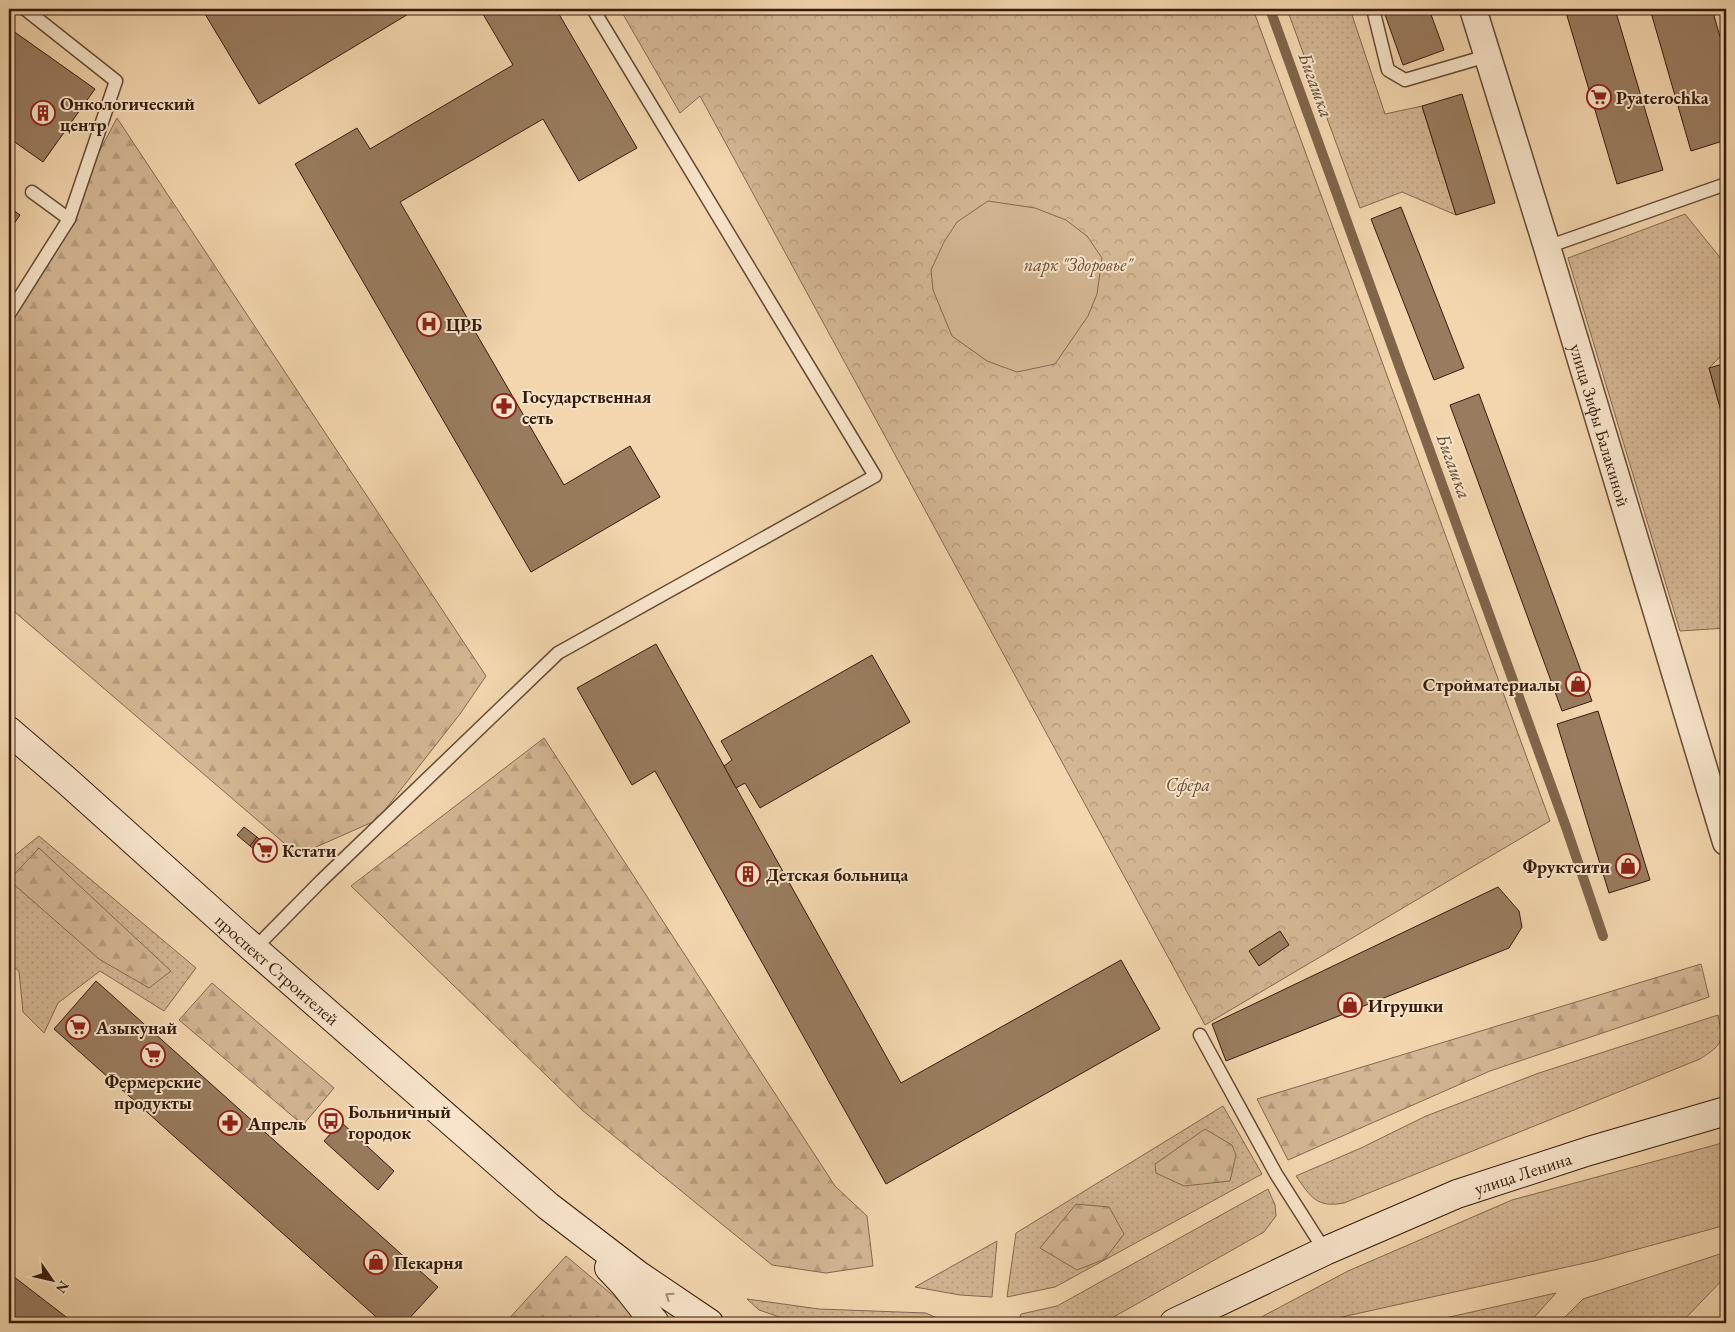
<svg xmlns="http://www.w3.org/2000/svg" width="1735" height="1332" font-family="'EB Garamond',serif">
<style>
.grass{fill:url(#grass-dots);stroke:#85684e}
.forest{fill:url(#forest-firs);stroke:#85684e}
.park{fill:url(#park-crowns);stroke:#85684e}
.garden{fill:#d3b692;stroke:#85684e}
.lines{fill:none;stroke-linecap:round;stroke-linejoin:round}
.stream{stroke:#81654b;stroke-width:10}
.building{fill:#997c5f;stroke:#371b0a}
.lane-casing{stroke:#664a33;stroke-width:15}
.street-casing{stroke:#664a33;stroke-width:29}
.secondary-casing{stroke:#371b0a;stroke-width:30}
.lane{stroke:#f7e4ca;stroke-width:12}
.street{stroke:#f7e4ca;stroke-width:26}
.secondary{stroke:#f7e4ca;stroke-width:28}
.oneway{stroke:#a18a74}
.labels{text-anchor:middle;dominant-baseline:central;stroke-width:4;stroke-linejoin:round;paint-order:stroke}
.poi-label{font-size:18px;font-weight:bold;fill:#371b0a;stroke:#f7e4ca;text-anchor:start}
.park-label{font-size:18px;font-style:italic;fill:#664a33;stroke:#f7e4ca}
.street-label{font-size:18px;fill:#371b0a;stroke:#f7e4ca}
.water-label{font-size:19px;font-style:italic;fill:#624630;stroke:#f7e4ca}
</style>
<defs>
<pattern id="grass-dots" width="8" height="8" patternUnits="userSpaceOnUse" patternTransform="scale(1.25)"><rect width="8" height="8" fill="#d3b692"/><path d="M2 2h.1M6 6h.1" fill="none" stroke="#b69c7d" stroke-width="1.8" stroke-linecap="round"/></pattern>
<pattern id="forest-firs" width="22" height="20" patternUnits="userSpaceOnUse" patternTransform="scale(1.25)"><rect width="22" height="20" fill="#d3b692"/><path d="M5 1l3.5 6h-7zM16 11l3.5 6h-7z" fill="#b69c7d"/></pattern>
<pattern id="park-crowns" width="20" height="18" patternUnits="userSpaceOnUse" patternTransform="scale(1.25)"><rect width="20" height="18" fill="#d3b692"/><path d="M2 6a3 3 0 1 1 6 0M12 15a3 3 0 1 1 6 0" fill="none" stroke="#b69c7d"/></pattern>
</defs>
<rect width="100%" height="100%" fill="#f3d6ae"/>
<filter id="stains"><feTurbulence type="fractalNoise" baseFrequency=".004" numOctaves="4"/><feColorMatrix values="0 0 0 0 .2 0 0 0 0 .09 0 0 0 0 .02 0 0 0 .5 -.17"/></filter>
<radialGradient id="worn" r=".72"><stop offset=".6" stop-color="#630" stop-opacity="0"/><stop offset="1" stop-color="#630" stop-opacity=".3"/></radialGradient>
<g class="grass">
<polygon points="1287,9 1350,9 1385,114 1422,106 1456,215 1402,192 1360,208"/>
<polygon points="1685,214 1726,265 1726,351 1709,368 1726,429 1726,628 1680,631 1568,258"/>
<polygon points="39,836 196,968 164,1011 100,971 58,1003 44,1033 23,1012 19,971 9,963 9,860"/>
<path d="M 1718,1015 C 1723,1043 1724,1043 1700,1059 L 1344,1203 C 1316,1208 1311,1197 1296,1176 L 1361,1148 L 1426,1116 L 1539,1073 Z"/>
<polygon points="1223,1106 1262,1174 1055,1287 1007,1297 1016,1233"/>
<polygon points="1726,1142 1726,1225 1594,1261 1342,1317 1336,1323 1250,1323 1348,1271 1512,1200"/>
<polygon points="1268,1189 1275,1205 1276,1216 1264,1232 1103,1323 1017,1323 1021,1314 1057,1306"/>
<polygon points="997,1241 992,1297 960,1295 915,1287"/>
<polygon points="1726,1252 1726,1276 1681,1323 1559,1323 1583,1299"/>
<polygon points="1556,1293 1529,1323 1439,1323 1432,1321"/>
<polygon points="747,1299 819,1309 926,1313 948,1323 797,1323 759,1310"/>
</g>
<g class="forest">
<polygon points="117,118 486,676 460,714 377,820 298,855 9,607 9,323"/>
<polygon points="544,738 835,1186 867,1216 873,1266 826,1273 772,1265 582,1110 351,886"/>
<polygon points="39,848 171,971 149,988 99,959 9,880"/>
<polygon points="1701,964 1709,997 1490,1071 1288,1160 1257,1099"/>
<polygon points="212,983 334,1088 303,1125 179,1020"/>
<polygon points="1205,1129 1232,1145 1236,1155 1230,1181 1184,1186 1156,1173 1155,1164"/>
<polygon points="1076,1204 1109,1207 1124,1234 1105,1259 1077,1270 1040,1248"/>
<polygon points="566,1256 641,1319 644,1323 505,1323"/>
</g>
<polygon class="park" points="620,9 1253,9 1550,821 1205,1025 700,96 680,113"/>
<polygon class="garden" points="988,201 1035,208 1066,220 1087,236 1102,258 1097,294 1088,316 1055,364 1017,372 987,361 952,336 933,290 931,270 944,242 957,222"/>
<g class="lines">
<polyline class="stream" points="1270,9 1566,827 1603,936"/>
</g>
<g class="building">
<polygon points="202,9 408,9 410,13 259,104"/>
<polygon points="480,9 556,9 637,148 579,181 543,119 400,202 564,485 630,446 660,497 531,572 295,164 357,128 370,149 513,65"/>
<polygon points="1383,9 1429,9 1444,50 1403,65"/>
<polygon points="1565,9 1615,9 1663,170 1617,184"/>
<polygon points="1650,9 1712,9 1726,57 1726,140 1691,151"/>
<polygon points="9,28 95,89 43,162 9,138"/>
<polygon points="1462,94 1495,203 1456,215 1422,106"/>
<polygon points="9,197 14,200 9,207 20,215 9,231"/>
<polygon points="1401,207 1464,368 1434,380 1371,219"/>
<polygon points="1726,363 1726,429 1709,368"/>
<polygon points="1479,394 1592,701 1562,711 1450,405"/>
<polygon points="656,644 901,1083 1121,960 1160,1029 886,1184 655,771 632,785 577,688"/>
<polygon points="872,655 910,722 760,808 745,783 736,788 724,766 732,760 721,741"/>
<polygon points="1598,711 1650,880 1609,893 1557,724"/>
<polygon points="244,827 257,837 250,846 237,835"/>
<polygon points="257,837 275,853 268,861 250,846"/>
<polygon points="1498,887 1519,911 1522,927 1509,948 1226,1061 1212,1024"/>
<polygon points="1280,931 1289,945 1259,966 1249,951"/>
<polygon points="96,981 438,1287 405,1323 383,1323 54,1029"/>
<polygon points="341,1122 394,1171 378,1190 324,1141"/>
<polygon points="9,1273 74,1323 9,1323"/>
</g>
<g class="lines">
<defs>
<g id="lane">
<polyline points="1373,9 1388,70 1405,80 1487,56"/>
<polyline points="32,192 69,219"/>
<polyline points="1547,247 1726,184"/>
<polyline points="9,314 69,219 116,81 25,9"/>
<polyline points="254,949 321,881 558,653 875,476 593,9"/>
<polyline points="1200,1035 1276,1174 1325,1251"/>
</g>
<g id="street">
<path id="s1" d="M 1473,9 L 1547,247 L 1726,842"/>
</g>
<g id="secondary">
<path id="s2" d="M 9,731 L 67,781 L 254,949 L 548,1206 L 638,1275 L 709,1323"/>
<polyline points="609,1268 626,1286 655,1323"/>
<path id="s3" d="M 1174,1323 L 1325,1251 L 1457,1194 L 1589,1151 L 1726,1111"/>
</g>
</defs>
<use href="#lane" class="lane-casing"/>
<use href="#street" class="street-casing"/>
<use href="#secondary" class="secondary-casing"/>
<use href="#lane" class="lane"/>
<use href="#street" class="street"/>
<use href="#secondary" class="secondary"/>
</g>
<defs><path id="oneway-chevron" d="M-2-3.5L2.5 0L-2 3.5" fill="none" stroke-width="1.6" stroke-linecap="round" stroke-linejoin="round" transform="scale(1.25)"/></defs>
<use class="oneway" href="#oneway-chevron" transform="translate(669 1296) rotate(-146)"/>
<defs>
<symbol id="supermarket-ring" viewBox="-11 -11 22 22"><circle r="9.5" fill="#f7e4ca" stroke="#8f2418" stroke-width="1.5"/><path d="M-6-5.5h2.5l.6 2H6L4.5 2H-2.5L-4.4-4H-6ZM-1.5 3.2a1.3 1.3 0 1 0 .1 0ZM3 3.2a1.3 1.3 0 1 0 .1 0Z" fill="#8f2418"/></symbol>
<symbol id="building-ring" viewBox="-11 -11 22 22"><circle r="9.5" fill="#f7e4ca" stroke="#8f2418" stroke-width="1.5"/><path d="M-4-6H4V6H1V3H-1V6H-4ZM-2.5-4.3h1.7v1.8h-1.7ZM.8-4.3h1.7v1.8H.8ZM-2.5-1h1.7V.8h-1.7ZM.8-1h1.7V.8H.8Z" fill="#8f2418"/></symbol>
<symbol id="hospital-ring" viewBox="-11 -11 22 22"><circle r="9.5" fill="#f7e4ca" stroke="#8f2418" stroke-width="1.5"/><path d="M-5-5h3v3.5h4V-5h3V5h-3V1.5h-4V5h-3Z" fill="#8f2418"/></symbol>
<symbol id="pharmacy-ring" viewBox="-11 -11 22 22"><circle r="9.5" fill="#f7e4ca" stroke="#8f2418" stroke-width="1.5"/><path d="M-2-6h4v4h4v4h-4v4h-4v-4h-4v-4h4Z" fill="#8f2418"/></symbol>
<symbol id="shop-ring" viewBox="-11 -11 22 22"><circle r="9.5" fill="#f7e4ca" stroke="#8f2418" stroke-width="1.5"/><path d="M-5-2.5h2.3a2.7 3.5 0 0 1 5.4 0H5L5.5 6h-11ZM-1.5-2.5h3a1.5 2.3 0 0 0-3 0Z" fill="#8f2418"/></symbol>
<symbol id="bus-ring" viewBox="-11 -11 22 22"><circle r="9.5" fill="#f7e4ca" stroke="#8f2418" stroke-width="1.5"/><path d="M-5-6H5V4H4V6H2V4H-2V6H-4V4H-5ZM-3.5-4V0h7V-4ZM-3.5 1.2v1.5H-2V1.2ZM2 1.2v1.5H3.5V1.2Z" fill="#8f2418"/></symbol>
</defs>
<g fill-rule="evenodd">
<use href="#supermarket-ring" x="1585" y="83" width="28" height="28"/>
<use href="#building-ring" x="29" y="99" width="28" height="28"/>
<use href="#hospital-ring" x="415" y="310" width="28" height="28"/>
<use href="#pharmacy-ring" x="490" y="392" width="28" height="28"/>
<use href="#shop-ring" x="1564" y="670" width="28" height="28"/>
<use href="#supermarket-ring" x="251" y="836" width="28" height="28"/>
<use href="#shop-ring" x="1614" y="852" width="28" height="28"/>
<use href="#building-ring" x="734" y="860" width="28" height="28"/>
<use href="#shop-ring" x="1336" y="991" width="28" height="28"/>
<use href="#supermarket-ring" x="64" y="1013" width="28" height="28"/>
<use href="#supermarket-ring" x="139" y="1041" width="28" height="28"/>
<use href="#bus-ring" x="317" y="1107" width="28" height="28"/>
<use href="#pharmacy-ring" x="216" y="1109" width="28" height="28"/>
<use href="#shop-ring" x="362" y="1248" width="28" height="28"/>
</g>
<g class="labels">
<g class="poi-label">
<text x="1616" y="97">Pyaterochka</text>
<text x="60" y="103">Онкологический<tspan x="60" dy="21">центр</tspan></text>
<text x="446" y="324">ЦРБ</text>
<text x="522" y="396">Государственная<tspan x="522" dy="21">сеть</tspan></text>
<text x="1560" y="684" text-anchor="end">Стройматериалы</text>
<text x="282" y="850">Кстати</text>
<text x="1610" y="866" text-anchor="end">Фруктсити</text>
<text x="766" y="874">Детская больница</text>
<text x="1368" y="1005">Игрушки</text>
<text x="96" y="1027">Азыкунай</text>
<text x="153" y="1081" text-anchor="middle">Фермерские<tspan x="153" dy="21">продукты</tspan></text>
<text x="348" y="1111">Больничный<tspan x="348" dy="21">городок</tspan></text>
<text x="248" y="1123">Апрель</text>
<text x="394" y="1262">Пекарня</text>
</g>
<g class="park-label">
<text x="1078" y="264">парк "Здоровье"</text>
<text x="1188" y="784">Сфера</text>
</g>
<g class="street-label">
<text stroke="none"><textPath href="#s1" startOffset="435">улица Зифы Балакиной</textPath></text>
<text stroke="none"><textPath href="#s2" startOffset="359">проспект Строителей</textPath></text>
<text stroke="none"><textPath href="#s3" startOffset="380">улица Ленина</textPath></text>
</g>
<g class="water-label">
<text transform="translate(1316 85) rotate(70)">Бигашка</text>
<text transform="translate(1454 466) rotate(70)">Бигашка</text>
</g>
</g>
<rect width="1735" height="1332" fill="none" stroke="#f3d6ae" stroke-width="30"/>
<rect x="10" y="10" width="1715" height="1312" fill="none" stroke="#371b0a" stroke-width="2.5"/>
<rect x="15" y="15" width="1705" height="1302" fill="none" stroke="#371b0a"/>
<g transform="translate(52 1280) rotate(124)" stroke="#f7e4ca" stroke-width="4" paint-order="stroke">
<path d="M0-4L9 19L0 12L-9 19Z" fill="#371b0a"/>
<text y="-8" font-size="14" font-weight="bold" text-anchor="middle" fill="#371b0a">N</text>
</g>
<rect width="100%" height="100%" filter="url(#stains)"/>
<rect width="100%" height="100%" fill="url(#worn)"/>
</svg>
